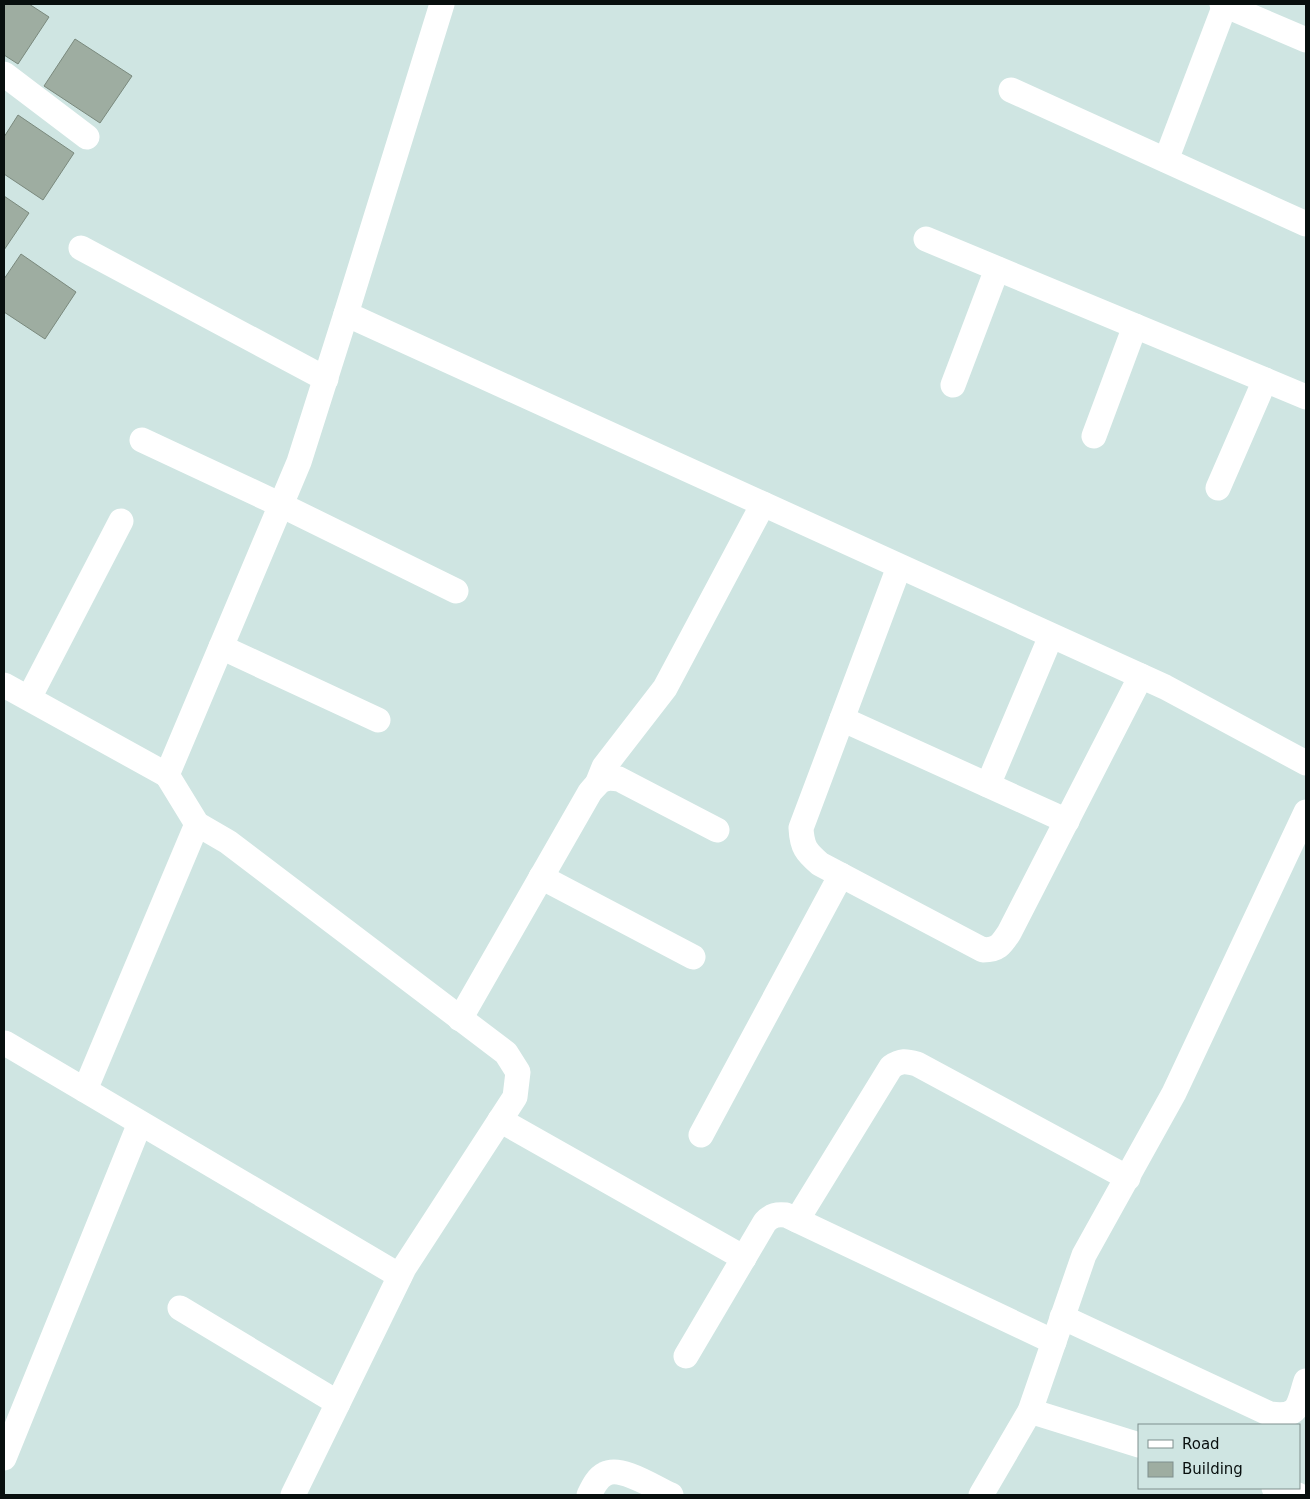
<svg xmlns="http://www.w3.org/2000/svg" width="1310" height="1499" font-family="'DejaVu Sans',sans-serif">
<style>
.building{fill:#9eada1;stroke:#7a897d}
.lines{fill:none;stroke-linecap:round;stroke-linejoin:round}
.street{stroke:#fff;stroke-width:25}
</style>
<rect width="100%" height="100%" fill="#cfe5e2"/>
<g class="building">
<polygon points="4,4 29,4 49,17 18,64 4,55"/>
<polygon points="75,39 132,76 100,123 44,86"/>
<polygon points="18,115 74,153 43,200 4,174 4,137"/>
<polygon points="4,196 29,213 4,250"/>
<polygon points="21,254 76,292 45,339 4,312 4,279"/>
</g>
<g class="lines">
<g class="street">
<polyline points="442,4 346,314 1165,687 1306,763"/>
<polyline points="1222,4 1306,40"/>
<polyline points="4,74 87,137"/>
<polyline points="1011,90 1306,224"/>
<polyline points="1166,160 1225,5"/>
<polyline points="926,239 1306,397"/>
<polyline points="81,248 326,379"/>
<polyline points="953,385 997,269"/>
<polyline points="1094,436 1135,326"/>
<polyline points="142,440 281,505 456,591"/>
<polyline points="1218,488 1265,380"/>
<path d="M 899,567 L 801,828 C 802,847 806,852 820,864 L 983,950 C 998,950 1001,945 1009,933 L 1141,676"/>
<polyline points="221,647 378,720"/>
<polyline points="4,685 167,775"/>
<polyline points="29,698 121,521"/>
<polyline points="842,719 1067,821"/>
<polyline points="598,782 604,767 665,688 763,504"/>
<polyline points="988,785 1051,636"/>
<polyline points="541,877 693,957"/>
<path d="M 460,1019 L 590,792 C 601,779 603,777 619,779 L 717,830"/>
<polyline points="5,1043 400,1276"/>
<polyline points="85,1090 197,824"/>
<polyline points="500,1120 744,1258"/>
<polyline points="701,1135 841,875"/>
<path d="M 797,1220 L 891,1067 C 901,1060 906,1061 917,1064 L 1128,1178"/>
<polyline points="180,1308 338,1403"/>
<path d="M 1062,1317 L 1270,1414 C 1300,1418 1298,1405 1306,1381"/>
<path d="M 686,1356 L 765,1222 C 772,1215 777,1214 786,1215 L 1054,1342"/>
<polyline points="1030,1411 1139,1445"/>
<polyline points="4,1458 140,1123"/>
<polyline points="1274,1488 1298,1495"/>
<polyline points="293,1495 404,1268 515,1097 518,1072 506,1053 228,842 197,824 167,775 299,462 346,314"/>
<path d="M 589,1495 C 593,1487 597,1478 605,1474 C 621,1465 655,1488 671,1495"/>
<polyline points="981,1495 1030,1411 1084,1255 1174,1093 1306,812"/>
</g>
</g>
<rect width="1310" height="1499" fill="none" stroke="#080f0e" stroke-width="10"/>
<rect x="1138" y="1424" width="162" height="65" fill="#cfe5e2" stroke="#7f8f8d"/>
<rect x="1148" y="1440" width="25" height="8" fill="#ffffff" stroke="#7f8f8d"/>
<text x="1182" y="1449" font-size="15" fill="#080f0e">Road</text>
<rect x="1148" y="1462" width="25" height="15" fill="#9eada1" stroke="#7f8f8d"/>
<text x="1182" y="1474" font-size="15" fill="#080f0e">Building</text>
</svg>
